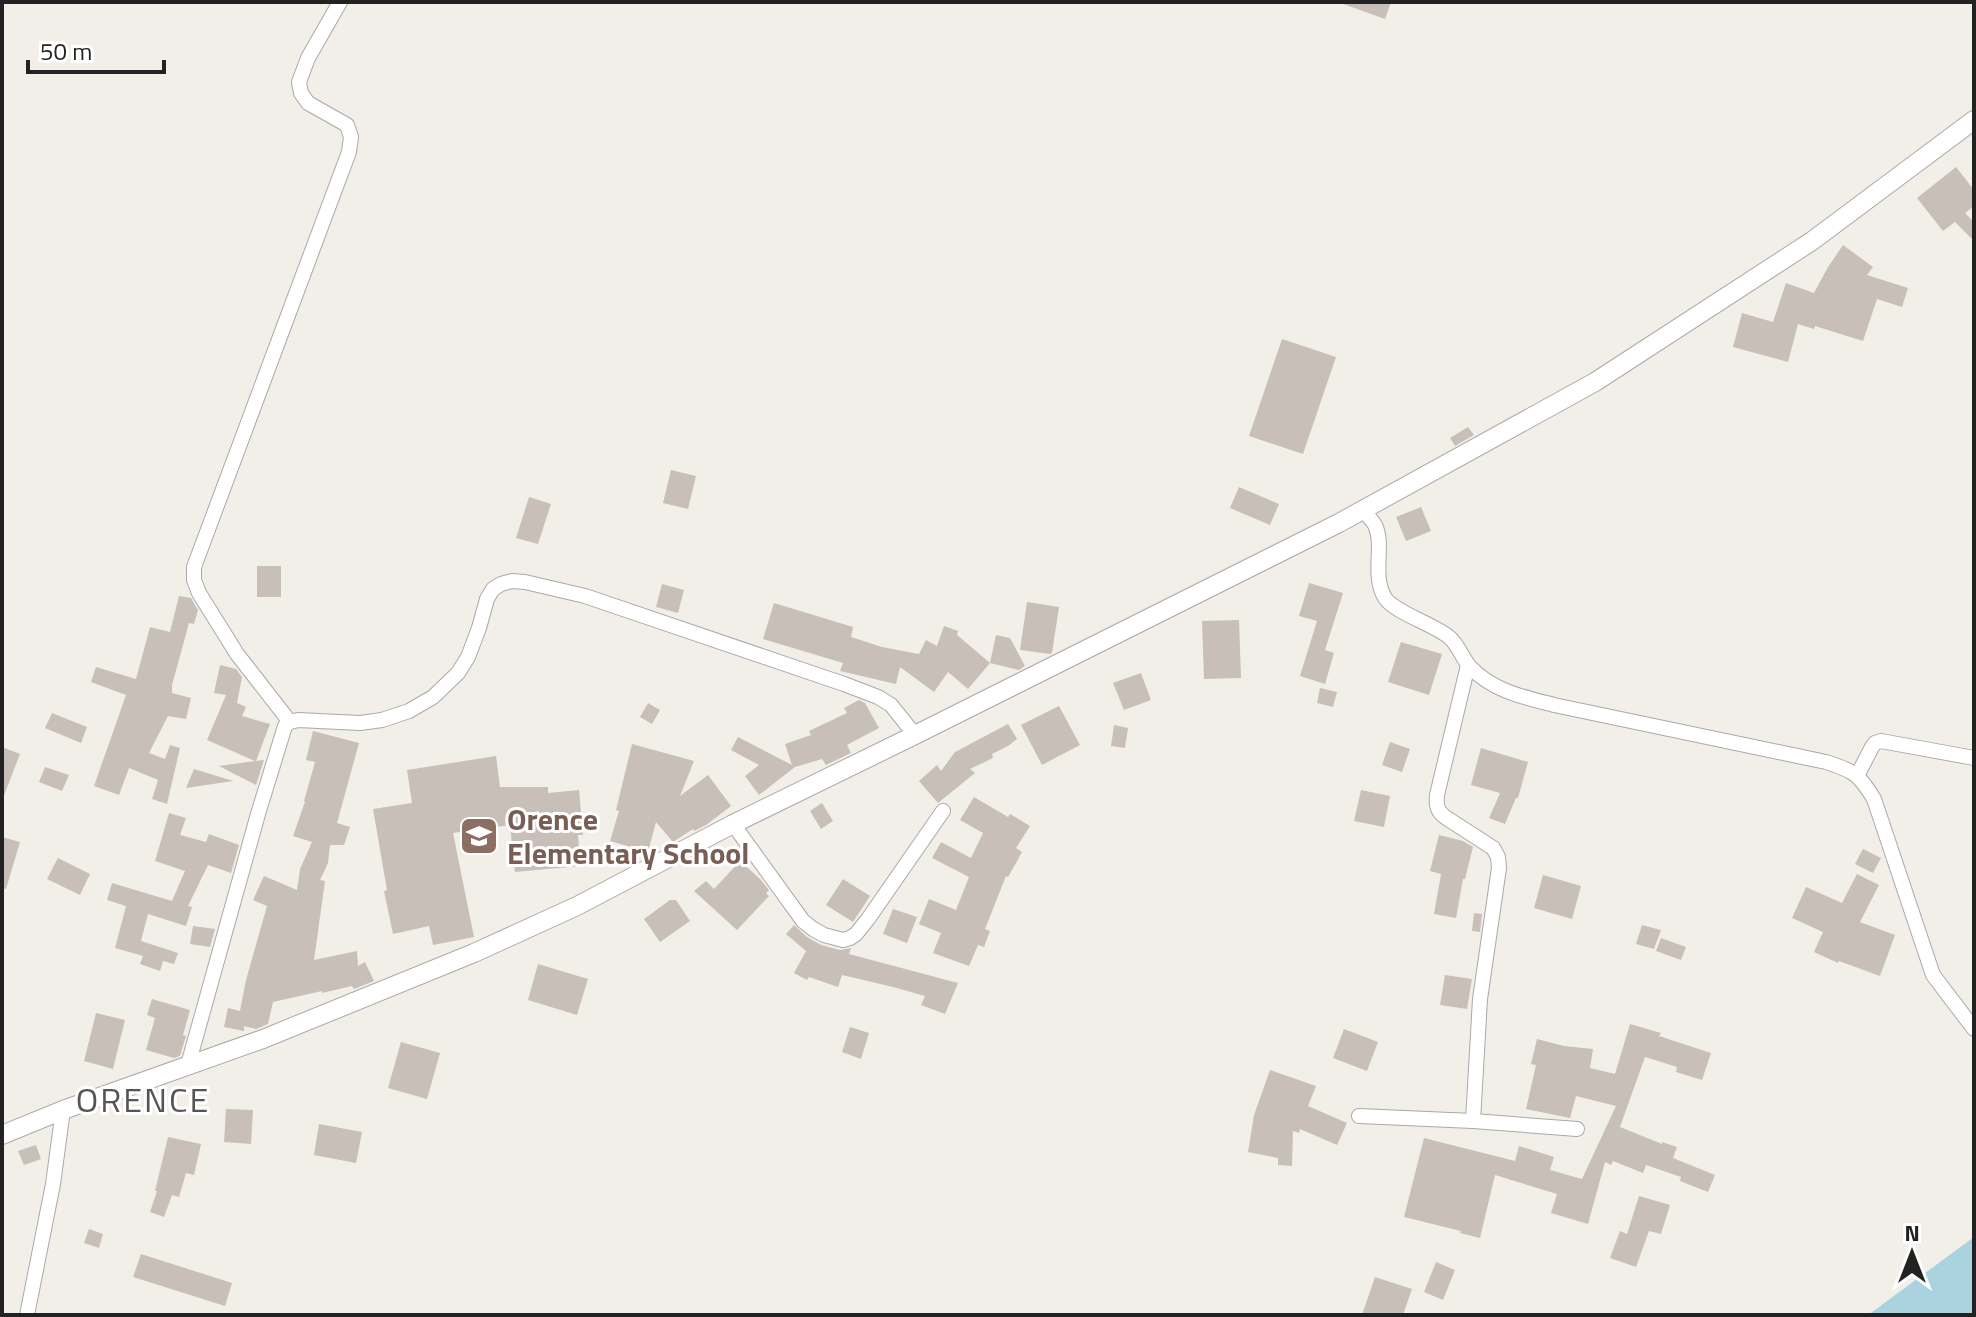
<svg xmlns="http://www.w3.org/2000/svg" width="1976" height="1317" font-family="'Titillium Web',sans-serif">
<style>
.water{fill:#aad3df}
.building{fill:#c7bfb8}
.lines{fill:none;stroke-linecap:round;stroke-linejoin:round}
.minor-casing{stroke:#a9a9a9;stroke-width:16}
.tertiary-casing{stroke:#a9a9a9;stroke-width:20}
.minor{stroke:#fff;stroke-width:14}
.tertiary{stroke:#fff;stroke-width:18}
.labels{text-anchor:middle;dominant-baseline:central;stroke-width:6;stroke-linejoin:round;paint-order:stroke}
.education-label{font-size:30px;font-weight:bold;fill:#785e54;stroke:#fff;text-anchor:start}
.quarter-label{font-size:34px;letter-spacing:2px;fill:#555;stroke:#fff}
</style>
<rect width="100%" height="100%" fill="#f2efe9"/>
<polygon class="water" points="1974,1237 1974,1315 1868,1315"/>
<g class="building">
<polygon points="1344,2 1391,2 1385,19 1343,4"/>
<polygon points="1956,167 1974,190 1974,206 1965,213 1974,222 1974,241 1955,222 1943,231 1917,198"/>
<polygon points="1843,245 1873,267 1867,275 1908,288 1902,307 1877,299 1863,341 1815,326 1814,329 1798,324 1788,362 1733,347 1742,313 1773,322 1786,283 1814,293 1828,267"/>
<polygon points="1282,339 1336,357 1303,454 1249,436"/>
<polygon points="1468,427 1474,435 1455,446 1450,438"/>
<polygon points="671,470 696,476 688,509 663,503"/>
<polygon points="1239,487 1279,504 1270,525 1230,508"/>
<polygon points="529,497 551,504 538,544 516,538"/>
<polygon points="1421,507 1431,531 1406,541 1396,517"/>
<rect x="257" y="566" width="24" height="31"/>
<polygon points="1309,583 1343,593 1325,650 1334,653 1325,684 1300,676 1317,621 1299,616"/>
<polygon points="662,584 684,590 678,613 656,607"/>
<polygon points="179,596 191,598 198,610 194,624 189,623 172,685 172,693 191,698 186,719 168,716 149,753 165,759 170,745 180,748 167,804 152,799 158,780 129,768 119,795 94,786 126,695 91,682 96,667 136,679 150,627 170,632"/>
<polygon points="1027,602 1059,607 1052,653 1050,654 1020,650"/>
<polygon points="774,603 853,627 851,637 882,647 919,654 926,640 937,646 944,626 958,631 957,635 990,663 968,689 948,672 934,692 900,667 896,684 840,671 843,663 763,639"/>
<polygon points="1239,620 1241,678 1204,679 1202,621"/>
<polygon points="996,635 1010,638 1025,666 1019,670 990,663"/>
<polygon points="1401,642 1442,654 1429,695 1388,682"/>
<polygon points="220,665 236,669 242,677 237,703 246,707 242,716 270,724 256,761 264,760 256,785 219,766 255,761 207,740 226,695 214,693"/>
<polygon points="1141,673 1151,700 1124,710 1113,683"/>
<polygon points="1320,688 1337,692 1333,707 1317,703"/>
<polygon points="859,700 865,703 879,728 847,745 851,753 826,765 822,759 795,767 759,795 745,776 759,765 731,750 738,737 792,765 785,744 811,735 809,731 847,713 844,708"/>
<polygon points="648,703 660,710 652,724 640,717"/>
<polygon points="1059,706 1080,745 1042,765 1021,725"/>
<polygon points="52,713 87,727 81,743 45,728"/>
<polygon points="1008,724 1017,739 1008,746 992,754 993,758 970,769 975,773 938,803 919,781 937,765 941,771 955,752"/>
<polygon points="1114,725 1128,728 1125,748 1111,746"/>
<polygon points="313,731 359,743 337,823 350,827 344,845 330,845 328,863 320,880 325,881 314,960 357,951 358,966 365,962 374,981 354,989 352,986 322,993 322,991 273,1002 268,1024 256,1029 244,1026 244,1031 224,1027 228,1008 240,1011 246,980 267,906 253,900 264,876 297,890 300,869 312,842 293,836 305,802 304,801 315,762 306,760"/>
<polygon points="1390,742 1410,749 1402,772 1382,765"/>
<polygon points="632,744 694,761 680,796 708,775 731,806 706,825 694,831 693,829 673,842 656,822 648,852 610,841 619,811 616,810"/>
<polygon points="2,747 20,754 3,798 2,798"/>
<polygon points="1481,748 1528,762 1518,798 1516,798 1505,824 1489,818 1500,793 1471,785"/>
<polygon points="496,756 500,787 548,787 548,793 579,790 583,835 578,835 581,866 515,872 510,825 453,833 474,937 433,945 429,926 393,934 384,891 387,890 373,809 412,803 407,770"/>
<polygon points="45,767 69,775 62,791 39,782"/>
<polygon points="194,769 233,781 186,788"/>
<polygon points="1361,790 1390,796 1384,827 1354,821"/>
<polygon points="974,797 1008,817 1010,814 1030,826 1016,848 1022,852 1008,877 1006,876 985,929 990,931 984,947 978,945 969,966 933,953 941,933 919,924 929,899 956,910 969,877 932,858 941,842 971,858 983,833 960,820"/>
<polygon points="822,803 833,821 821,829 810,811"/>
<polygon points="169,813 186,818 180,835 206,842 209,834 239,845 231,873 208,865 188,906 192,907 186,926 148,914 141,941 178,953 174,964 163,961 160,971 140,964 143,956 115,948 126,906 107,900 112,883 172,901 185,871 155,861"/>
<polygon points="1439,835 1463,841 1473,847 1465,879 1463,879 1456,918 1434,914 1441,874 1430,871"/>
<polygon points="2,837 20,842 6,889 2,888"/>
<polygon points="1863,849 1881,858 1873,873 1855,864"/>
<polygon points="58,858 90,874 80,895 47,879"/>
<polygon points="740,861 760,879 769,890 766,893 769,896 737,930 694,891 706,881 714,889"/>
<polygon points="1857,874 1879,885 1860,922 1895,935 1880,976 1839,961 1838,963 1814,952 1823,932 1792,918 1806,887 1842,903"/>
<polygon points="1543,875 1581,886 1572,919 1534,908"/>
<polygon points="843,879 870,896 853,922 826,905"/>
<polygon points="670,900 676,900 690,921 660,942 644,919"/>
<polygon points="893,909 917,917 907,943 883,934"/>
<polygon points="1474,913 1482,914 1480,932 1472,931"/>
<polygon points="794,925 807,937 821,945 840,950 851,948 849,954 958,983 945,1014 921,1005 925,996 893,987 842,975 838,987 809,977 807,980 794,973 806,951 786,934"/>
<polygon points="1642,925 1661,930 1654,949 1636,944"/>
<polygon points="193,926 215,929 210,947 190,944"/>
<polygon points="1661,938 1686,947 1681,960 1656,951"/>
<polygon points="538,964 588,979 577,1015 528,1000"/>
<polygon points="1445,975 1472,979 1467,1009 1440,1005"/>
<polygon points="152,999 190,1010 183,1035 186,1036 180,1056 174,1058 146,1050 155,1018 147,1015"/>
<polygon points="96,1013 125,1020 113,1069 84,1061"/>
<polygon points="1630,1024 1661,1033 1659,1036 1711,1053 1702,1080 1676,1072 1677,1067 1645,1057 1620,1127 1662,1144 1662,1142 1677,1147 1673,1158 1715,1175 1708,1192 1680,1181 1681,1177 1646,1165 1643,1173 1613,1161 1611,1165 1605,1162 1588,1224 1551,1213 1557,1194 1495,1175 1480,1238 1460,1233 1461,1231 1404,1217 1424,1138 1515,1161 1519,1146 1554,1157 1550,1170 1582,1179 1616,1106 1576,1096 1570,1118 1526,1109 1536,1065 1531,1064 1537,1039 1564,1046 1593,1049 1590,1068 1615,1074"/>
<polygon points="850,1027 869,1033 861,1059 842,1052"/>
<polygon points="1344,1029 1378,1042 1367,1071 1333,1058"/>
<polygon points="401,1042 440,1053 427,1099 388,1088"/>
<polygon points="1270,1070 1316,1086 1308,1106 1347,1123 1337,1145 1300,1129 1299,1133 1293,1131 1292,1166 1278,1165 1278,1158 1248,1152 1254,1115"/>
<polygon points="226,1109 253,1110 251,1144 224,1142"/>
<polygon points="319,1124 362,1132 356,1163 314,1155"/>
<polygon points="168,1137 201,1144 194,1175 186,1173 179,1197 172,1195 164,1217 150,1212 157,1191 155,1191"/>
<polygon points="36,1145 41,1159 24,1165 18,1151"/>
<polygon points="1639,1196 1670,1205 1661,1234 1649,1231 1636,1267 1610,1258 1620,1231 1627,1234"/>
<polygon points="89,1229 103,1234 99,1248 84,1243"/>
<polygon points="141,1254 232,1283 225,1306 133,1277"/>
<polygon points="1436,1262 1455,1270 1443,1300 1424,1292"/>
<polygon points="1375,1277 1412,1289 1403,1315 1362,1315"/>
</g>
<g class="lines">
<defs>
<g id="minor">
<path d="M 1363,510 C 1367,515 1372,520 1375,525 C 1385,546 1371,574 1385,598 C 1394,612 1435,625 1449,637 C 1458,644 1462,658 1470,667 C 1493,691 1523,697 1554,705 L 1826,762 C 1854,771 1859,774 1874,799 L 1933,975 L 1974,1029"/>
<path d="M 1468,665 L 1437,795 C 1436,805 1437,811 1445,817 L 1493,848 L 1498,857 L 1499,868 L 1480,999 L 1473,1121"/>
<polyline points="290,722 237,654 199,593 194,580 194,567 349,152 351,137 347,125 308,103 301,93 299,82 308,58 340,2"/>
<polyline points="1857,776 1872,747 1875,743 1881,741 1974,758"/>
<polyline points="733,824 803,921 813,929 824,935 843,940 850,938 856,934 868,919 943,811"/>
<polyline points="188,1065 258,814 285,726 290,722 298,720 360,723 382,720 409,711 433,697 458,673 468,657 479,628 487,599 493,589 501,584 512,581 525,582 585,596 844,684 878,697 891,705 915,735"/>
<polyline points="1359,1116 1473,1121 1577,1129"/>
<polyline points="27,1315 53,1184 63,1110"/>
</g>
<polyline id="tertiary" points="2,1135 63,1110 263,1039 474,953 577,906 733,824 915,735 1339,523 1595,382 1812,241 1974,120"/>
</defs>
<use href="#minor" class="minor-casing"/>
<use href="#tertiary" class="tertiary-casing"/>
<use href="#minor" class="minor"/>
<use href="#tertiary" class="tertiary"/>
</g>
<defs>
<symbol id="school-square" viewBox="-11 -11 22 22"><rect x="-9" y="-9" width="18" height="18" rx="4" fill="#8d6e63" stroke="#fff"/><path d="M0-5L7-2L0 1L-7-2ZM-4 1L0 2.5L4 1V4Q0 6-4 4Z" fill="#fff"/></symbol>
</defs>
<g fill-rule="evenodd">
<use href="#school-square" x="457" y="814" width="44" height="44"/>
</g>
<g class="labels">
<g class="education-label">
<text x="507" y="819">Orence<tspan x="507" dy="34">Elementary School</tspan></text>
</g>
<g class="quarter-label">
<text x="143" y="1099">ORENCE</text>
</g>
</g>
<rect width="1976" height="1317" fill="none" stroke="#222222" stroke-width="8"/>
<g transform="translate(1912 1253)" stroke="#ffffff" stroke-width="6" paint-order="stroke">
<path d="M0-6L14 30L0 20L-14 30Z" fill="#222222"/>
<text y="-12" font-size="22" font-weight="bold" text-anchor="middle" fill="#222222">N</text>
</g>
<path d="M28 60v12h136v-12" fill="none" stroke="#222222" stroke-width="4"/>
<text x="40" y="60" font-size="24" fill="#222222" stroke="#ffffff" stroke-width="6" paint-order="stroke">50 m</text>
</svg>
